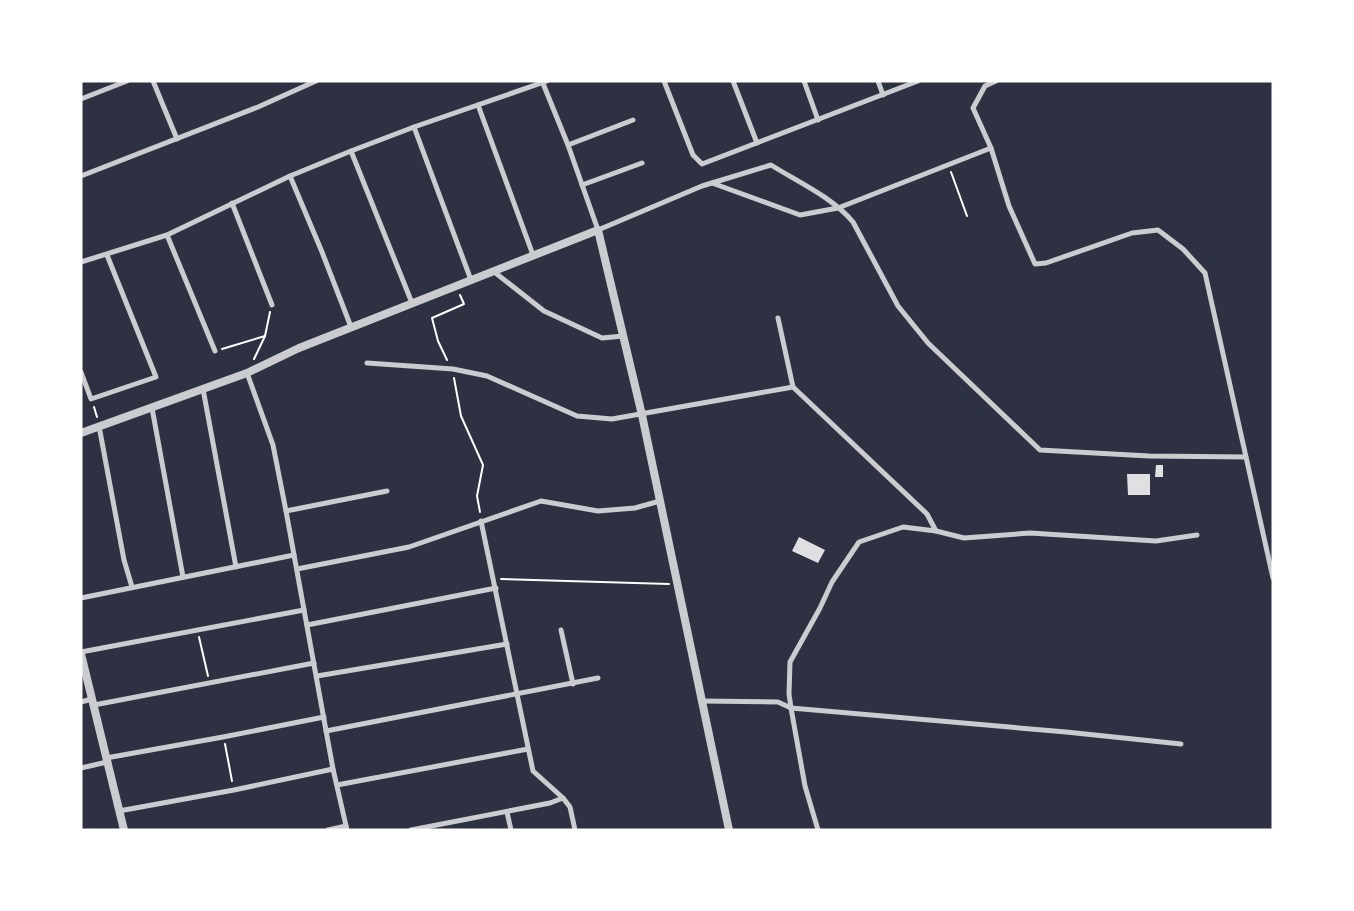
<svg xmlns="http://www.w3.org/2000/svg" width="1354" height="911" font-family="'Fira Sans Condensed',sans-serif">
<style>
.building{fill:#e0e0e3}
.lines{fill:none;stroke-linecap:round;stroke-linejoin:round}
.path{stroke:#fff;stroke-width:2}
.minor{stroke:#caccd0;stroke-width:5}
.tertiary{stroke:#caccd0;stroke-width:8}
</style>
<rect width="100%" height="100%" fill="#2d3142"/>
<g class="building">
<polygon points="1156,465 1163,465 1163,477 1155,477"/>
<polygon points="1127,474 1150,474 1150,495 1128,495"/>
<polygon points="799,537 825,550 818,563 792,551"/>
</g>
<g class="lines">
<g class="path">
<polyline points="951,172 967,216"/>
<polyline points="222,349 265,336"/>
<polyline points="254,359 265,336 270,312"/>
<polyline points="447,360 438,341 432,318 464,304 460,295"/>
<polyline points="454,378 461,416 483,465 477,496 480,512"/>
<polyline points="94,407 97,417"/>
<polyline points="501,579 669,584"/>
<polyline points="199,637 208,676"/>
<polyline points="225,744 232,781"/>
</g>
<g class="minor">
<polyline points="153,81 177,139"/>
<path d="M 542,81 L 568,145 L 598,230 L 702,186 L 771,165 C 798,182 832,197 853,222 L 898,306 L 928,343 L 1040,450 L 1149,456 L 1246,457"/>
<polyline points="664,81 693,155 702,164 918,81"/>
<polyline points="733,81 757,143"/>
<polyline points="804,81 818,120"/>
<polyline points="878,81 883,95"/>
<polyline points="996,81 985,86 973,108 991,148 1009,206 1035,264 1046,263 1132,233 1158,230 1183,249 1205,273 1273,578"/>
<polyline points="81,99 127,81"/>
<polyline points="478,105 533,255"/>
<polyline points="414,127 471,280"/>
<polyline points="568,145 633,120"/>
<polyline points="351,151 412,303"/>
<polyline points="81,176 258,107 316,81"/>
<polyline points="290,176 322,252 351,327"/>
<polyline points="712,183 800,215 838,208 991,148"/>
<polyline points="582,185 642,163"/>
<polyline points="232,203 272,305"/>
<polyline points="167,235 215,351"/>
<polyline points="81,262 167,235 290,176 351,151 414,127 547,81"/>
<polyline points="493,271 544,311 602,338 623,336"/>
<polyline points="778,318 793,387"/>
<polyline points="367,363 453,369 487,376 577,416 612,419 793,387"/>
<polyline points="81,372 91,399 156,377 107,255"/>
<polyline points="247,373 273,445 286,511 333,769 347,830"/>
<polyline points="793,387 927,514 936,531"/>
<polyline points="203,389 236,567"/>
<polyline points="152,408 183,577"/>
<polyline points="99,426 124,560 132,587"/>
<polyline points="286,511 387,491"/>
<polyline points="481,521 533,771 563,798 570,807 575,830"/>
<polyline points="297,569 409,547 541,501 598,511 635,508 660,501"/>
<polyline points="81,598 294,555"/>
<polyline points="307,625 496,588"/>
<polyline points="561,630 573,684"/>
<polyline points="81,652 304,610"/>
<polyline points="317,676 507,644"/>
<polyline points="702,701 778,702 791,708 1066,732 1181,744"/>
<polyline points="81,702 92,699"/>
<polyline points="94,705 314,663"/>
<polyline points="326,731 598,678"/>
<polyline points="106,758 223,737 324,717"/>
<polyline points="81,768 107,762"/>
<polyline points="337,785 528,749"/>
<polyline points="119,811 234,790 333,769"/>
<polyline points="507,812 511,830"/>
<polyline points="328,830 346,826"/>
<polyline points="411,830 550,803 563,798"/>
<polyline points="818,830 805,786 791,708 789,694 790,662 820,608 832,582 859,542 903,527 936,531 964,538 1030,533 1156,541 1197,535"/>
</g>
<g class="tertiary">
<polyline points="81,433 247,373 299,348 598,230 642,415 729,830"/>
<polyline points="81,654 124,830"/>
</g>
</g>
<rect width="1354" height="911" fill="none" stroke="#ffffff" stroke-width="165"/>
</svg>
